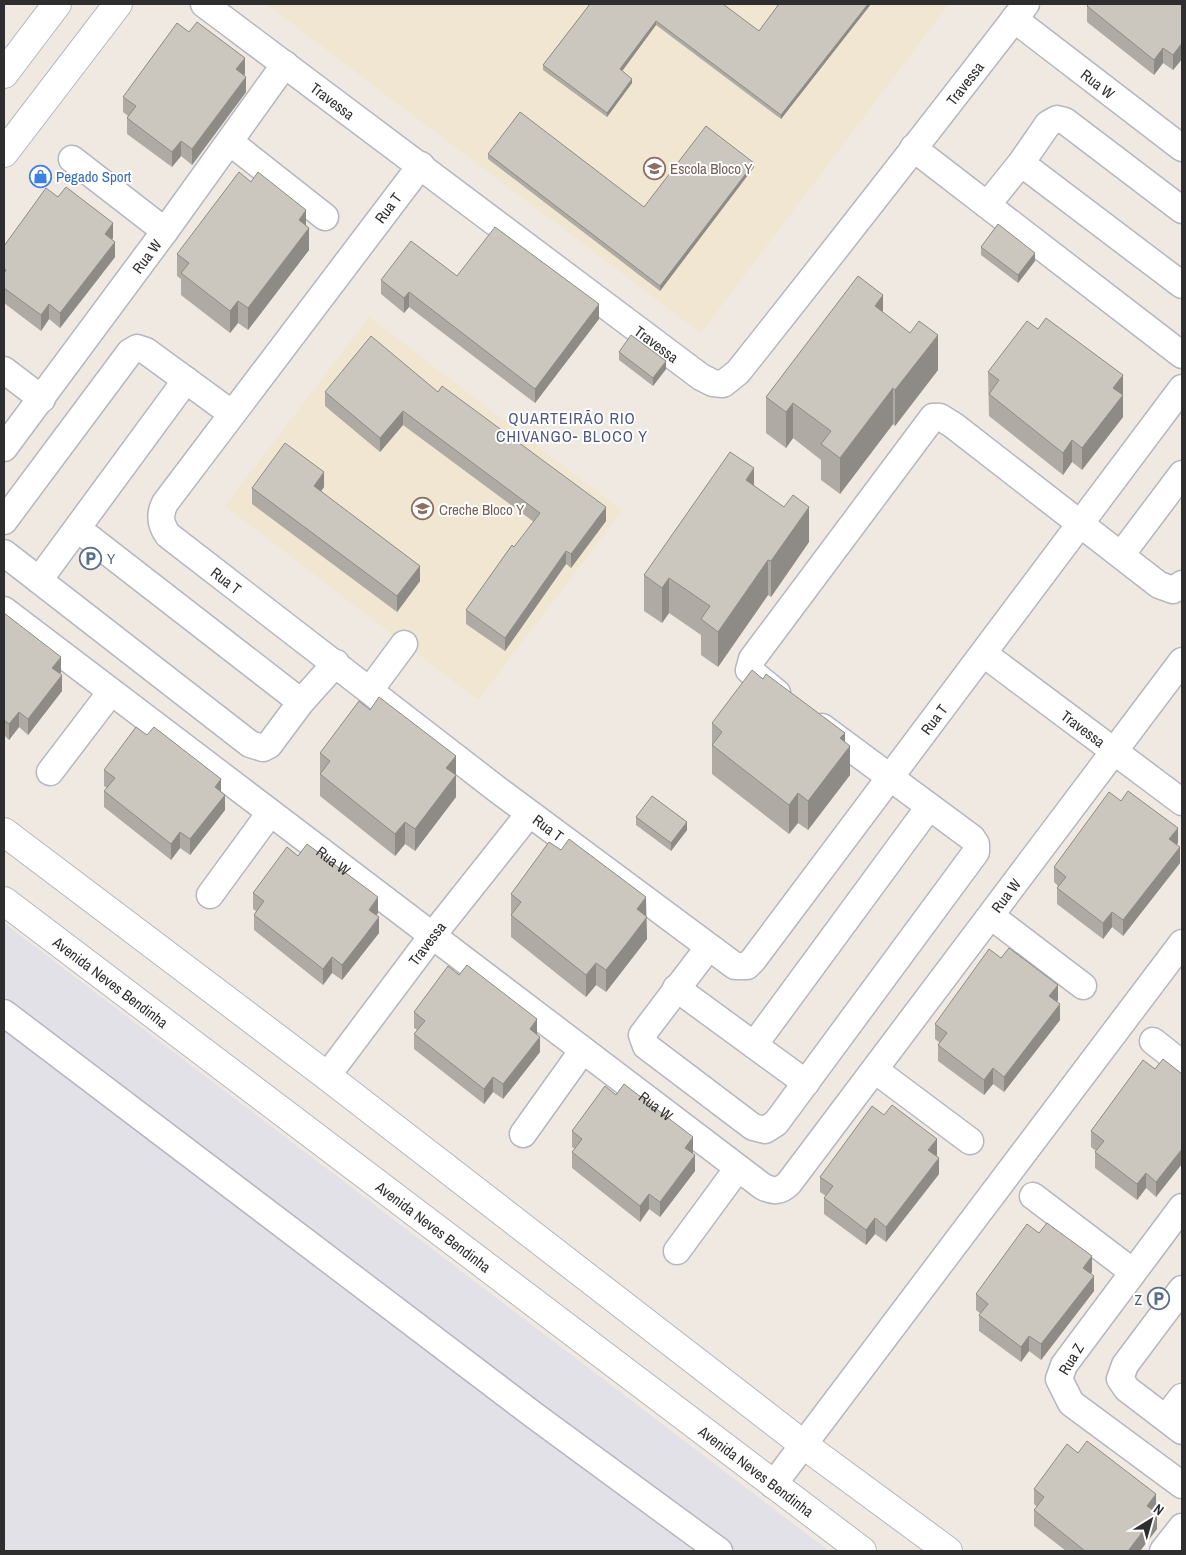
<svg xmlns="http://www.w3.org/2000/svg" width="1186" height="1555" font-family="'Archivo Narrow',sans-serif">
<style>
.industrial{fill:#e3e1e8}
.education{fill:#f0e6d1}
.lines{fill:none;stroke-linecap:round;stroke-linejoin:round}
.minor-casing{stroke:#b4b7c1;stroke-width:29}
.tertiary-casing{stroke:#b4b7c1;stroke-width:30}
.minor{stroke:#fff;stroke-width:26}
.tertiary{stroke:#fff;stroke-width:28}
.wall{fill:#afaba4}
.shaded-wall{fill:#8e8b86}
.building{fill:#cbc7bf;stroke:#8e8b86}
.labels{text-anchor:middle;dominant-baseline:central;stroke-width:4;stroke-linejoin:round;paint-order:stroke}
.street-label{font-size:15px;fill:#2e2e2e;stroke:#fff}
.education-label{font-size:15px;fill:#785e54;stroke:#fff;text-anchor:start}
.shop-label{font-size:15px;fill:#366cbe;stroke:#fff;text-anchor:start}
.service-label{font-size:15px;fill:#4e5e75;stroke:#fff;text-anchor:start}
.neighbourhood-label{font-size:16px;letter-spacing:1px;fill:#4d5680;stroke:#fff}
</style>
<rect width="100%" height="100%" fill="#efe9e1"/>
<polygon class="industrial" points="4,923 829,1551 4,1551"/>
<g class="education">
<polygon points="266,4 949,4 701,333"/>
<polygon points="369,317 622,511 478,700 225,506"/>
</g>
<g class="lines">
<defs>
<g id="minor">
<path id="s1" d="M 204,4 L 701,377 L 713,383 L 723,384 L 738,372 C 835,250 931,127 1026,4"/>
<path id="s2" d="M 1014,19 L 1182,148"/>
<polyline points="230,142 325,217"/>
<polyline points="913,148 1182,355"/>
<polyline points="72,159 165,231"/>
<polyline points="1021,163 1182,285"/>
<path id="s3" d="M 421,165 L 165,503 C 159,515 160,524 168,535 L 498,790 L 735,966 L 747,966 L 753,960 L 1182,388"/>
<polyline points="987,205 1021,163 1048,124 1057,119 1065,121 1182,210"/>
<polyline points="4,370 42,399"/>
<path id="s4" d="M 4,448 L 165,231 L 285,64"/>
<polyline points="4,521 130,352 137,348 146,351 231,413"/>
<polyline points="78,529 301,702"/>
<polyline points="4,553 250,744 263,748 269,745 301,702 336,663"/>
<polyline points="1121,555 1182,474"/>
<polyline points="39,580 186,380"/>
<path id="s5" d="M 4,610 L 762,1186 C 773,1192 780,1192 789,1183 L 1182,661"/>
<path id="s6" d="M 984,654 L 1182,802"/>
<polyline points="370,690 404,644"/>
<polyline points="777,693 749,670 752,659 933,417 940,417 953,425 1159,585 1173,590 1182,584"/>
<polyline points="50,772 111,692"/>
<polyline points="210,895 270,813"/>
<polyline points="991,916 1083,986"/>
<polyline points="708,948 642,1035 646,1046 753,1127 765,1130 776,1123 976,852 976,844 972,838 822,727"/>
<polyline points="676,988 806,1083"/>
<polyline points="4,1013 535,1416 719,1551"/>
<polyline points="1153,1041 1182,1064"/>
<polyline points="754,1045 929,807"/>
<polyline points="875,1070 970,1141"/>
<path id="s7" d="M 327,1076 L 432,936 L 529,814"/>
<polyline points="523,1134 583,1050"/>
<polyline points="1033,1196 1133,1272"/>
<polyline points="1182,1207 1064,1365 1059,1379 1071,1403 1182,1485"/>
<polyline points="677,1251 738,1168"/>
<polyline points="1182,1289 1125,1365 1120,1379 1127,1389 1182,1431"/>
<polyline points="1166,1418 1182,1397"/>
<polyline points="773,1485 1182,943"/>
<polyline points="1163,1551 1182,1527"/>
</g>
<g id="tertiary">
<polyline points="4,74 57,4"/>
<polyline points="4,153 118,4"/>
<polyline points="4,832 327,1076 804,1445 948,1551"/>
<path id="s8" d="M 4,901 L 862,1551"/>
</g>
</defs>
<use href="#minor" class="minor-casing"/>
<use href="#tertiary" class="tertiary-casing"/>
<use href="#minor" class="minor"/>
<use href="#tertiary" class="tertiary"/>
</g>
<g class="wall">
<polygon points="590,4 759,31 778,6 775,4 871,4 781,119 656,25 622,71 632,83 607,117 543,70 543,65"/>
<polygon points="1182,4 1182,59 1173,70 1163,63 1154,75 1087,22 1087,6"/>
<polygon points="245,74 244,75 246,92 192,165 181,156 172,167 127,134 127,118 128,116 123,112 123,97"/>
<polygon points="488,154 644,207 754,167 660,291 488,159"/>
<polygon points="306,226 309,250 248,330 238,323 230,333 181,295 181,279 177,276 177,254"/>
<polygon points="113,238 112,239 115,257 60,328 49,319 41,331 4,303 4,246"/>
<polygon points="981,247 1035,261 1018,283 981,255"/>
<polygon points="457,276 599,319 535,403 409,307 404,313 381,294 381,280"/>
<polygon points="883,312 938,370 895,426 893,424 840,494 821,480 821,460 793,438 786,448 766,433 766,397"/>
<polygon points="619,352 666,369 653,386 619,360"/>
<polygon points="988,372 1123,395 1123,417 1082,470 1072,462 1063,475 989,416"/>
<polygon points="325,392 438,392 606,521 571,568 566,564 505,651 466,624 466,610 534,522 403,425 380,452 325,406"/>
<polygon points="754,485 809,542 771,597 768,595 718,667 701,655 701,635 669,613 662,623 644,611 644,575"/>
<polygon points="324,487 321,491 420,581 397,612 252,504 252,488"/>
<polygon points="4,613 61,672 60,674 62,691 28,735 19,727 9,740 4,735"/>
<polygon points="370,710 456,756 456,797 415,851 405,844 395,856 320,796 320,753"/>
<polygon points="712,723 845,742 850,775 808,830 798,823 789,834 712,774"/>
<polygon points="104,770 221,792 225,810 190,855 180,848 171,860 104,807 104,791 107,788 104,786"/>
<polygon points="636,817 687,830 671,851 636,825"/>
<polygon points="1178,843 1176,845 1180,863 1123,936 1112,927 1103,939 1057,904 1057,888 1058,886 1054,882 1054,867"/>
<polygon points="253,893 378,913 376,915 379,933 342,980 332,973 323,985 254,930 254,915 256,911 253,909"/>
<polygon points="511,894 646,916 647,939 606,992 596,985 586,997 511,937"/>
<polygon points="1058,1000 1057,1002 1060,1020 1004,1092 993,1084 984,1095 938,1061 938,1045 940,1043 935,1039 935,1024"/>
<polygon points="414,1012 537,1034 540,1052 503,1099 493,1092 484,1104 414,1049 414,1034 417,1030 414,1028"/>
<polygon points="1163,1059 1156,1197 1146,1188 1137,1200 1095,1168 1095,1152 1096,1151 1091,1147 1091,1131 1155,1069"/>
<polygon points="884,1115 937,1155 936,1156 939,1174 886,1242 875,1234 866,1245 824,1214 824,1198 826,1196 820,1192 820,1177"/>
<polygon points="572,1131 693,1153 695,1171 660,1217 649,1209 640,1222 572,1168 572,1152 575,1149 572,1147"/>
<polygon points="1092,1272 1091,1273 1094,1291 1041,1360 1029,1351 1021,1362 979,1331 979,1315 981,1314 976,1310 976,1294"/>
<polygon points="1078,1453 1156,1509 1154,1512 1157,1529 1140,1551 1066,1551 1034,1526 1034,1510 1037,1507 1034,1504 1034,1489"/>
</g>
<g class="shaded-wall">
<polygon points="868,4 871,4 781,119 781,115"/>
<polygon points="656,21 656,25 620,74 620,69"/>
<polygon points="1182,43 1182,59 1173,70 1173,55"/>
<polygon points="1163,48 1163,63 1154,75 1154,60"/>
<polygon points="245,58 245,74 236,85 236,69"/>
<polygon points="246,77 246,92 192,165 192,149"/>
<polygon points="632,79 632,83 607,117 607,113"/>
<polygon points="181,141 181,156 172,167 172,152"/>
<polygon points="754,163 754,167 660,291 660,286"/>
<polygon points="306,210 306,231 309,228 309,250 248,330 248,308 299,220"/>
<polygon points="113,223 113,238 105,249 105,234"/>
<polygon points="115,242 115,257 60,328 60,313"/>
<polygon points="1035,253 1035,261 1018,283 1018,275"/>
<polygon points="409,292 409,307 404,313 404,298"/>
<polygon points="883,295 883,330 875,306"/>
<polygon points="238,301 238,323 230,333 230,311"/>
<polygon points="49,304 49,319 41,331 41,315"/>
<polygon points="599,304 599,319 535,403 535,389"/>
<polygon points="938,335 938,370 895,426 895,390"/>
<polygon points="666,361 666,369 653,386 653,378"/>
<polygon points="1123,375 1123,417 1082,470 1082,448 1113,388"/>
<polygon points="893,388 893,424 840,494 840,458"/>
<polygon points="793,403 793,438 786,448 786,412"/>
<polygon points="403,411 403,425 380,452 380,438"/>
<polygon points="1072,440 1072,462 1063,475 1063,453"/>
<polygon points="754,468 754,504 746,480"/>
<polygon points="324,472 324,487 314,501 314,486"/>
<polygon points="606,507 606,521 571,568 571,554"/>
<polygon points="809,507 809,542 771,597 771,561"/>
<polygon points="566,551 566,564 505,651 505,638"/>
<polygon points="768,560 768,595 718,667 718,632"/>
<polygon points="420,566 420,581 397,612 397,596"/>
<polygon points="669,578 669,613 662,623 662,588"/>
<polygon points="61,657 61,672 52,683 52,668"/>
<polygon points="62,675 62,691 28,735 28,719"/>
<polygon points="19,712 19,727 9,740 9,724"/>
<polygon points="845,733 845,753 850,746 850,775 808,830 808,801 840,738"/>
<polygon points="456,756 456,797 415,851 415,829 446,768"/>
<polygon points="221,779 221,794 215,787"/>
<polygon points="798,793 798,823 789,834 789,805"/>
<polygon points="225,795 225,810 190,855 190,839"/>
<polygon points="405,822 405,844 395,856 395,834"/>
<polygon points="687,822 687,830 671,851 671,843"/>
<polygon points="1178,828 1178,843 1169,855 1169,839"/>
<polygon points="180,832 180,848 171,860 171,844"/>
<polygon points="1180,847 1180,863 1123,936 1123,920"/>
<polygon points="378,897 378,913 369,925 369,910"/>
<polygon points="646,897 647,939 606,992 606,970 637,909"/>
<polygon points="1112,912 1112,927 1103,939 1103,923"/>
<polygon points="379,917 379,933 342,980 342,965"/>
<polygon points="332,957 332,973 323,985 323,969"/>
<polygon points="596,963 596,985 586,997 586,975"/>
<polygon points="1058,985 1058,1000 1049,1012 1049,996"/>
<polygon points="1060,1004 1060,1020 1004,1092 1004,1077"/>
<polygon points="537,1019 537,1034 530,1044 530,1029"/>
<polygon points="540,1037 540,1052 503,1099 503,1084"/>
<polygon points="993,1068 993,1084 984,1095 984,1080"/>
<polygon points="493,1077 493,1092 484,1104 484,1089"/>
<polygon points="693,1137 693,1153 685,1163 685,1148"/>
<polygon points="937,1139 937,1155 928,1166 928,1150"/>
<polygon points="1182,1149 1182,1164 1156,1197 1156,1182"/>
<polygon points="695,1155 695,1171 660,1217 660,1202"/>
<polygon points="939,1158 939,1174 886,1242 886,1227"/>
<polygon points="1146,1173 1146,1188 1137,1200 1137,1184"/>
<polygon points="649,1194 649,1209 640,1222 640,1206"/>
<polygon points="875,1218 875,1234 866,1245 866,1230"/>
<polygon points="1092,1256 1092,1272 1083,1283 1083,1268"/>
<polygon points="1094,1276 1094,1291 1041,1360 1041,1344"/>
<polygon points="1029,1336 1029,1351 1021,1362 1021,1347"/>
<polygon points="1156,1494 1156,1509 1147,1521 1147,1506"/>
<polygon points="1157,1513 1157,1529 1140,1551 1128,1551"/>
</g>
<g class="building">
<polygon points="590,4 723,4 759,31 779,4 868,4 781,115 656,21 620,69 632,79 607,113 543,65"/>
<polygon points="1089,4 1182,4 1182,43 1173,55 1163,48 1154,60 1087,6"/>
<polygon points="197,22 245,58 236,69 246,77 192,149 181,141 172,152 127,118 136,106 123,97 177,23 189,32"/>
<polygon points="520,112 644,207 706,126 754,163 660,286 488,154"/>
<polygon points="239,172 251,182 258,172 306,210 299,220 309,228 248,308 238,301 230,311 181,273 189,263 177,254"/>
<polygon points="66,187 113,223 105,234 115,242 60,313 49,304 41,315 4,288 4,273 6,270 4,269 4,246 46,188 58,197"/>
<polygon points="998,224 1035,253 1018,275 981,247"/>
<polygon points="495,227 599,304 535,389 409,292 404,298 381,280 411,241 457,276"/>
<polygon points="858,276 883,295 875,306 910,333 919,321 938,335 895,390 893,388 840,458 821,444 831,431 793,403 786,412 766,397"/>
<polygon points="1046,318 1123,375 1113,388 1123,395 1082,448 1072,440 1063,453 989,394 999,380 988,372 1027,321 1038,329"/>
<polygon points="631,335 666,361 653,378 619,352"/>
<polygon points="371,336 438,392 442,386 606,507 571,554 566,551 505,638 466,610 512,545 514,547 540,513 403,411 380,438 325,392"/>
<polygon points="285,443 324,472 314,486 420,566 397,596 252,488"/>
<polygon points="730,452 754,468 746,480 784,507 793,495 809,507 771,561 768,560 718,632 701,619 710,606 669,578 662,588 644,575"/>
<polygon points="4,613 61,657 52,668 62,675 28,719 19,712 9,724 4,720"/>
<polygon points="752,670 763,679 766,674 845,733 840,738 850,746 808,801 798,793 789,805 712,745 722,732 712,723"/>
<polygon points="379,697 456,756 446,768 456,775 415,829 405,822 395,834 320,774 330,761 320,753 359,701 370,710"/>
<polygon points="136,727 147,735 154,727 221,779 215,787 225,795 190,839 180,832 171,844 104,791 115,778 104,770"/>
<polygon points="1128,791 1178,828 1169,839 1180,847 1123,920 1112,912 1103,923 1057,888 1066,877 1054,867 1109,792 1121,801"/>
<polygon points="652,796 687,822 671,843 636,817"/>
<polygon points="569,839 646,897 637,909 647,917 628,942 606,970 596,963 586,975 511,915 521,902 511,894 549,842 561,850"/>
<polygon points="307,844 378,897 369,910 379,917 364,937 342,965 332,957 323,969 254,915 264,901 253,893 287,847 298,856"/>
<polygon points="1009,948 1058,985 1049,996 1060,1004 1004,1077 993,1068 984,1080 938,1045 947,1033 935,1024 989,949 1001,958"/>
<polygon points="467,965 537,1019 530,1029 540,1037 503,1084 493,1077 484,1089 414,1034 425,1021 414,1012 448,966 459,975"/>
<polygon points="1163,1059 1182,1074 1182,1149 1156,1182 1146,1173 1137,1184 1095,1152 1104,1141 1091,1131 1143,1060 1155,1069"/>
<polygon points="624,1084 693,1137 685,1148 695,1155 660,1202 649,1194 640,1206 572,1152 582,1139 572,1131 605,1086 616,1095"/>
<polygon points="892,1105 937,1139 928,1150 939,1158 886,1227 875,1218 866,1230 824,1198 833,1186 820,1177 872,1106 884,1115"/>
<polygon points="1047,1223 1092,1256 1083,1268 1094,1276 1041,1344 1029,1336 1021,1347 979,1315 988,1304 976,1294 1027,1224 1039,1233"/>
<polygon points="1087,1441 1156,1494 1147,1506 1157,1513 1128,1551 1085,1551 1034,1510 1044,1497 1034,1489 1067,1444 1078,1453"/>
</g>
<defs>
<symbol id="school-ring" viewBox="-11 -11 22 22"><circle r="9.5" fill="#fff" stroke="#8d6e63" stroke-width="1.5"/><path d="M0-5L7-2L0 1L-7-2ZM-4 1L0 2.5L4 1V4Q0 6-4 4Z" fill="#8d6e63"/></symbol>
<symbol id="shop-ring" viewBox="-11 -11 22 22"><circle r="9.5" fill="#fff" stroke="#3f7fe0" stroke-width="1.5"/><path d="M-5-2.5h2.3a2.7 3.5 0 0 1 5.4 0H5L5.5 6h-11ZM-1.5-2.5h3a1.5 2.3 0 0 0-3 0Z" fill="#3f7fe0"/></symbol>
<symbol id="parking-ring" viewBox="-11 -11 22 22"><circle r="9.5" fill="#fff" stroke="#5c6f8a" stroke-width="1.5"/><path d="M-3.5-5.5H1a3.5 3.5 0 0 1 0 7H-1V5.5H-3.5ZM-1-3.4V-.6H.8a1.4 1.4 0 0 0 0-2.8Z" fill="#5c6f8a"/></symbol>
</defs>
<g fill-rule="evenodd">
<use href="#school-ring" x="642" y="156" width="25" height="25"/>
<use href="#shop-ring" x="28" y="164" width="25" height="25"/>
<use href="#school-ring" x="410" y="496" width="25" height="25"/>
<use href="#parking-ring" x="78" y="546" width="25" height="25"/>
<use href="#parking-ring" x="1146" y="1286" width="25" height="25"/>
</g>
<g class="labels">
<g class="street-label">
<text stroke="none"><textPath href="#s1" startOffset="1031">Travessa</textPath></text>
<text stroke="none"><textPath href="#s2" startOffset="106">Rua W</textPath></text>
<text stroke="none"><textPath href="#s1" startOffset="161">Travessa</textPath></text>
<text transform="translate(388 208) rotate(-53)">Rua T</text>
<text stroke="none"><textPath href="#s4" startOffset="239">Rua W</textPath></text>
<text stroke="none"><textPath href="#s1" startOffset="566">Travessa</textPath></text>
<text stroke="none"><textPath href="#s3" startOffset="532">Rua T</textPath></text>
<text stroke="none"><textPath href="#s3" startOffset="1492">Rua T</textPath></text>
<text stroke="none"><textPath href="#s6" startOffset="124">Travessa</textPath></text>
<text stroke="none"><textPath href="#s3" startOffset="938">Rua T</textPath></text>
<text stroke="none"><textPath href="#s5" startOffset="414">Rua W</textPath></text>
<text stroke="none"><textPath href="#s5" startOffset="1342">Rua W</textPath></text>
<text stroke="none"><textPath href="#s7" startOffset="166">Travessa</textPath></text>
<text stroke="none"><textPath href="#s8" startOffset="134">Avenida Neves Bendinha</textPath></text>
<text stroke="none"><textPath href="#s5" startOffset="819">Rua W</textPath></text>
<text stroke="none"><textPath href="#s8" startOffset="539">Avenida Neves Bendinha</textPath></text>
<text transform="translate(1071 1359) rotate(-59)">Rua Z</text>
<text stroke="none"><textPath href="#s8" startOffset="944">Avenida Neves Bendinha</textPath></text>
</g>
<g class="education-label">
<text x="670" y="168">Escola Bloco Y</text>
<text x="439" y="509">Creche Bloco Y</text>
</g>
<g class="shop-label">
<text x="56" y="176">Pegado Sport</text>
</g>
<g class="service-label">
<text x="107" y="558">Y</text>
<text x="1142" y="1299" text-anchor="end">Z</text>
</g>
<g class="neighbourhood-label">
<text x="572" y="418">QUARTEIRÃO RIO<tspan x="572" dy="18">CHIVANGO- BLOCO Y</tspan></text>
</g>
</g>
<rect width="1186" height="1555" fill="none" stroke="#2e2e2e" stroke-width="10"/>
<g transform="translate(1151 1520) rotate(37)" stroke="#ffffff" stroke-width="4" paint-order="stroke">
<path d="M0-4L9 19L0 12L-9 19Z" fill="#2e2e2e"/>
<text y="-8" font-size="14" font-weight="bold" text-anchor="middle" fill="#2e2e2e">N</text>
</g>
</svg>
